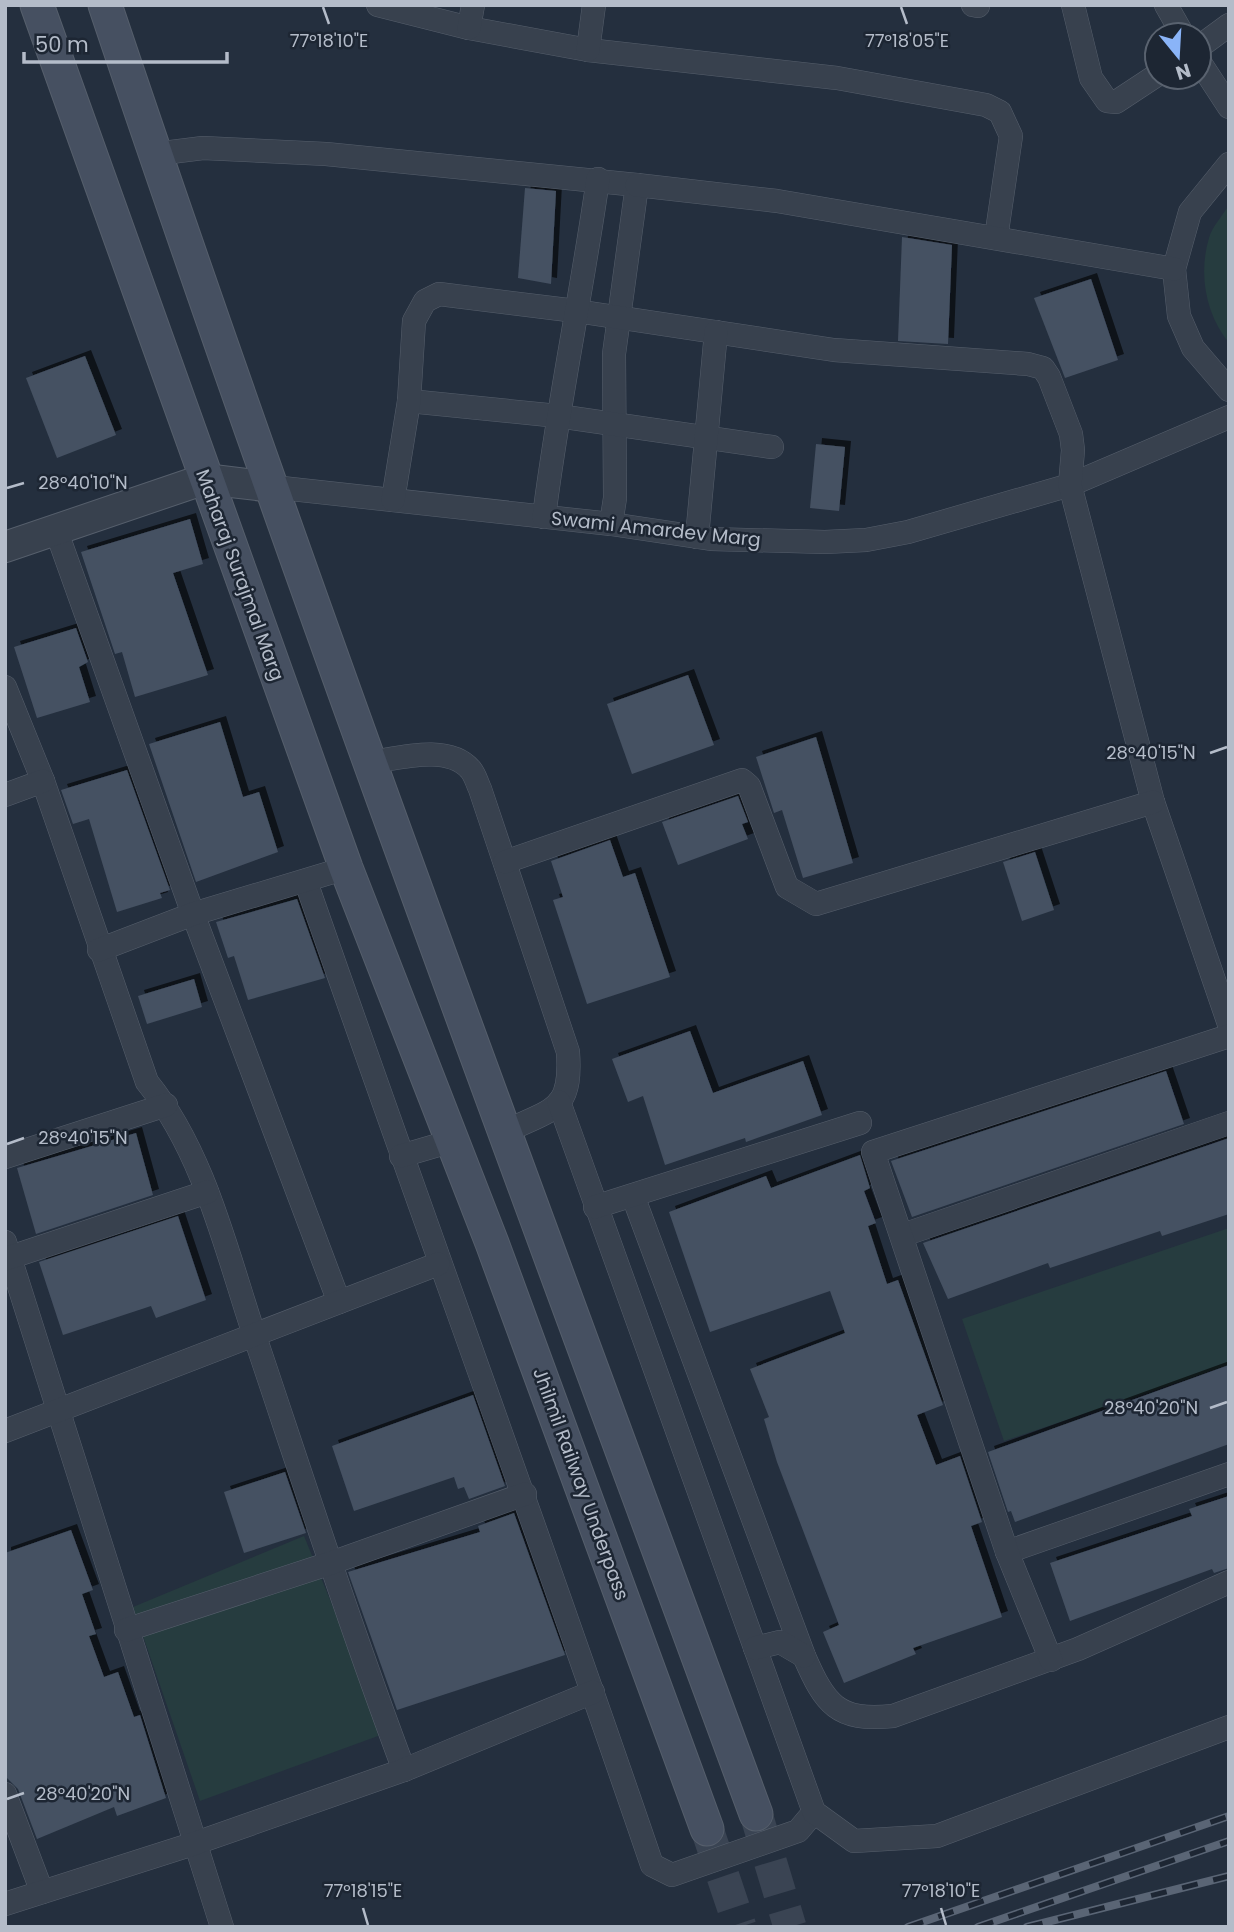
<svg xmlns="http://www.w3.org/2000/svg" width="1234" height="1932" font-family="Poppins,sans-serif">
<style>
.green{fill:#263c3f}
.building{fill:#455162;filter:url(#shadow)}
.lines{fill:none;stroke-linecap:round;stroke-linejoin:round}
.secondary-tunnel{stroke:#3a4453;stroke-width:33;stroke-dasharray:33 17;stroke-linecap:butt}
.minor-casing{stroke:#565f6c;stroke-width:24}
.tertiary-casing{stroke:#565f6c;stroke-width:32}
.secondary-casing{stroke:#565f6c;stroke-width:35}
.minor{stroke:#38414e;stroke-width:23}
.tertiary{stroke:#38414e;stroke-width:30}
.secondary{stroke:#465061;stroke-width:33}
.rail-casing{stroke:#5a6575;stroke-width:8}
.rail{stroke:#1d2633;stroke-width:5;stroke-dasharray:16;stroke-linecap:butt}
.ticks{fill:none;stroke:#b4bcc9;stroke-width:2.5}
.labels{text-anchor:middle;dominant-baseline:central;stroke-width:5;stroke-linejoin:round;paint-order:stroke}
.street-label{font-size:19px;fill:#b4bcc9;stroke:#1d2633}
.ticks-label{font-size:18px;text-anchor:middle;fill:#b4bcc9;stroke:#1d2633;stroke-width:5;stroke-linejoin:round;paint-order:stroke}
</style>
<defs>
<filter id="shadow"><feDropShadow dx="6" dy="-6" stdDeviation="0" flood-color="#0009"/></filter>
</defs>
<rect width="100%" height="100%" fill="#242f3e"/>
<g class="green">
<path d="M 1229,205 L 1229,343 C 1206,314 1198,275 1209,238 C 1212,227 1223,215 1229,205 Z"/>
<polygon points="1229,1228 1229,1365 1004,1441 962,1319"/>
<polygon points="304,1536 373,1705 378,1736 200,1801 133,1607"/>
</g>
<g class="building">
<polygon points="525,188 556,191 551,284 518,278"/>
<polygon points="902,237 952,245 948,344 898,341"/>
<polygon points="1091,279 1118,360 1065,378 1034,298"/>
<polygon points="85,356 116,435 57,458 26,378"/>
<polygon points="816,444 845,447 839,511 810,508"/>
<polygon points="190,519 203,564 173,573 208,675 135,697 122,652 115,654 81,552"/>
<polygon points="76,628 88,662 79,667 90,702 37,718 14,647"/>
<polygon points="688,675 714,745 632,774 607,704"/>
<polygon points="220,722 243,797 259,792 278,852 196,882 149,744"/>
<polygon points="816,737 853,863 803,878 782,810 774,813 756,757"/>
<polygon points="127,770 170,890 160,893 162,898 117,912 89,819 73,824 61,790"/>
<polygon points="738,796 748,822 742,824 748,839 678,865 662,822"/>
<polygon points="610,840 623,877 635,873 670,977 587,1004 553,900 563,897 551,861"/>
<polygon points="1035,852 1054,910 1022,921 1003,862"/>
<polygon points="297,899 325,978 248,1000 234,956 228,958 216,922"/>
<polygon points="194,979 202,1007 147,1024 138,996"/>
<polygon points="690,1031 713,1093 803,1061 822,1115 746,1142 745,1138 665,1165 643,1096 628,1102 612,1059"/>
<polygon points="1166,1071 1184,1124 912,1217 891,1161"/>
<polygon points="136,1133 153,1195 36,1234 17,1168"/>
<polygon points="1229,1138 1229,1214 1162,1236 1160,1231 1050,1268 1048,1263 948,1299 923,1243"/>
<polygon points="860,1155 870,1188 864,1191 876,1223 868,1226 887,1284 898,1280 943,1405 917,1415 936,1465 960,1456 982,1522 971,1526 1002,1617 913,1648 916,1654 844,1683 823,1632 839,1625 777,1462 764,1419 769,1417 750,1369 845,1333 830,1291 710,1332 669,1212 766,1176 771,1188"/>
<polygon points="178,1216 206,1300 156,1318 151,1306 63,1335 39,1262"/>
<polygon points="1229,1365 1229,1444 1015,1522 1011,1511 1008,1512 988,1452"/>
<polygon points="473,1395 505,1486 469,1499 464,1487 458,1489 454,1477 354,1511 332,1446"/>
<polygon points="285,1472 306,1533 244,1553 224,1492"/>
<polygon points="1229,1496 1229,1568 1214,1573 1212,1569 1070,1621 1050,1563 1192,1516 1189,1509"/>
<polygon points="514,1513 565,1655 397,1710 348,1572 480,1532 478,1526"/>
<polygon points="71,1530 93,1590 82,1594 96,1634 89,1636 104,1677 118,1672 134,1717 140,1715 166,1798 117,1816 114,1807 37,1839 18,1789 5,1776 5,1553"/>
</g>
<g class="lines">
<g class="secondary-tunnel">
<polyline points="756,1814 790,1927"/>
<polyline points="707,1829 740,1927"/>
</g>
<defs>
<g id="minor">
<polyline points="378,5 469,28 588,50 837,78 986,105 1000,112 1011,136 996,238"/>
<polyline points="973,5 978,6"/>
<polyline points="1073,5 1091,78 1107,101 1116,102 1157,75"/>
<polyline points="1166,5 1183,35"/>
<polyline points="469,28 473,5"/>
<polyline points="1199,47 1229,25"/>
<polyline points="588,50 594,5"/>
<polyline points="1199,61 1229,107"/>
<polyline points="155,154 203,148 326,154 637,185 614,354 615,498 611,524"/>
<polyline points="1229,164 1190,212 1174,269 1179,316 1193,348 1229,390"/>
<polyline points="637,185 777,201 1174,269"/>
<polyline points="409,401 558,416 772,447"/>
<polyline points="273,487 611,524 711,539 825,542 866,540 908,532 1070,485 1229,417"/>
<polyline points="393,500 409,401 414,321 425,301 439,294 576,311 834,350 1028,364 1043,368 1049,377 1071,434 1073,450 1070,485 1153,802 1229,1024"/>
<path d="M 544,517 C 558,404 582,292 598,179"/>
<polyline points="56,530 193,914 339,1302"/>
<polyline points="697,537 716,332"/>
<path d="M 5,687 L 43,781 L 147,1082 C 204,1152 226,1250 254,1334 C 303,1480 350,1626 404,1770"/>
<path d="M 372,762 C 400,758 448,744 470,769 C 475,774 477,783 480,789 L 568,1052 C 572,1112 553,1108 505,1132"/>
<polyline points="5,795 43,781"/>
<polyline points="505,862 742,780 749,786 787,887 816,904 1153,802"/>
<path d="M 306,882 C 420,1210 540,1536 652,1865 L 672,1875 L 798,1831 L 814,1812"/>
<polyline points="99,950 193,914 346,868"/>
<polyline points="559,1102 814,1812 854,1841 937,1836 1229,1727"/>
<polyline points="401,1156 452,1141"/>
<polyline points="5,1157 166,1105"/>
<path d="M 633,1196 L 804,1656 C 825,1704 837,1722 893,1716 L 1078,1649 L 1229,1582"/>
<polyline points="595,1207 860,1123"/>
<polyline points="903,1235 1229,1123"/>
<polyline points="5,1242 222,1927"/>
<polyline points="5,1259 207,1192"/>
<polyline points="5,1431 438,1264"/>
<polyline points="1007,1552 1229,1474"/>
<polyline points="126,1630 331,1563 525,1494"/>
<polyline points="755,1648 780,1642 804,1656"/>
<polyline points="1051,1660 1007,1552 873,1152 1229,1036"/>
<polyline points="5,1794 42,1892"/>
<polyline points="5,1904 196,1843 404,1770 593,1692"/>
</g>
<polyline id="tertiary" points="5,547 205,479 273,487"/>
<g id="secondary">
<polyline points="37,5 346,868 492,1243 707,1829"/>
<path d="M 105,5 C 309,613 535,1213 756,1814"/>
</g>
</defs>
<use href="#minor" class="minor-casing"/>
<use href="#tertiary" class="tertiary-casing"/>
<use href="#secondary" class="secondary-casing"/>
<use href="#minor" class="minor"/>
<use href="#tertiary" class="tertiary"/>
<use href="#secondary" class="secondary"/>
<defs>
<g id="rail">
<polyline points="908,1927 1229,1816"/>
<polyline points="978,1927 1229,1841"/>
<polyline points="1027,1927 1229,1876"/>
</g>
</defs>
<use href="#rail" class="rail-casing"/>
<use href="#rail" class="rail"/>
</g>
<path class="ticks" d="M 323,7 L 329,24M 901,7 L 907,24M 7,488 L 24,483M 1210,753 L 1227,747M 7,1144 L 24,1138M 1210,1408 L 1227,1402M 7,1799 L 24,1793M 363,1908 L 368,1925M 941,1908 L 946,1925"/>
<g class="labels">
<g class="street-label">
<text transform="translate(656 529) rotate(6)">Swami Amardev Marg</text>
<text transform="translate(240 575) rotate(70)">Maharaj Surajmal Marg</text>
<text transform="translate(581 1484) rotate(70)">Jhilmil Railway Underpass</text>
</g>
</g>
<g class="ticks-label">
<text x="329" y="47">77°18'10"E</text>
<text x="907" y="47">77°18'05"E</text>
<text x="83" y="489">28°40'10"N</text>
<text x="1151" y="759">28°40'15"N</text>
<text x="83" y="1144">28°40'15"N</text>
<text x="1151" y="1414">28°40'20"N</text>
<text x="83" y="1800">28°40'20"N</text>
<text x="363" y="1897">77°18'15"E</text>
<text x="941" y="1897">77°18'10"E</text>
</g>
<rect width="1234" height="1932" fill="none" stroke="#b4bcc9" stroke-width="14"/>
<g transform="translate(1178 56) rotate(162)"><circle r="33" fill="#1d2633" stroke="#59626f" stroke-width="2"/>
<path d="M0-5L12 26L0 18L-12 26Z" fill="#8ab4f8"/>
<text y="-10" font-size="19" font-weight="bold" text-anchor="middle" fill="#b4bcc9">N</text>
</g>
<path d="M24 52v10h203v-10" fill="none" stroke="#b4bcc9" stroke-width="3.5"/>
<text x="35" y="52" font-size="21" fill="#b4bcc9" stroke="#1d2633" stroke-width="5" paint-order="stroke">50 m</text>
</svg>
